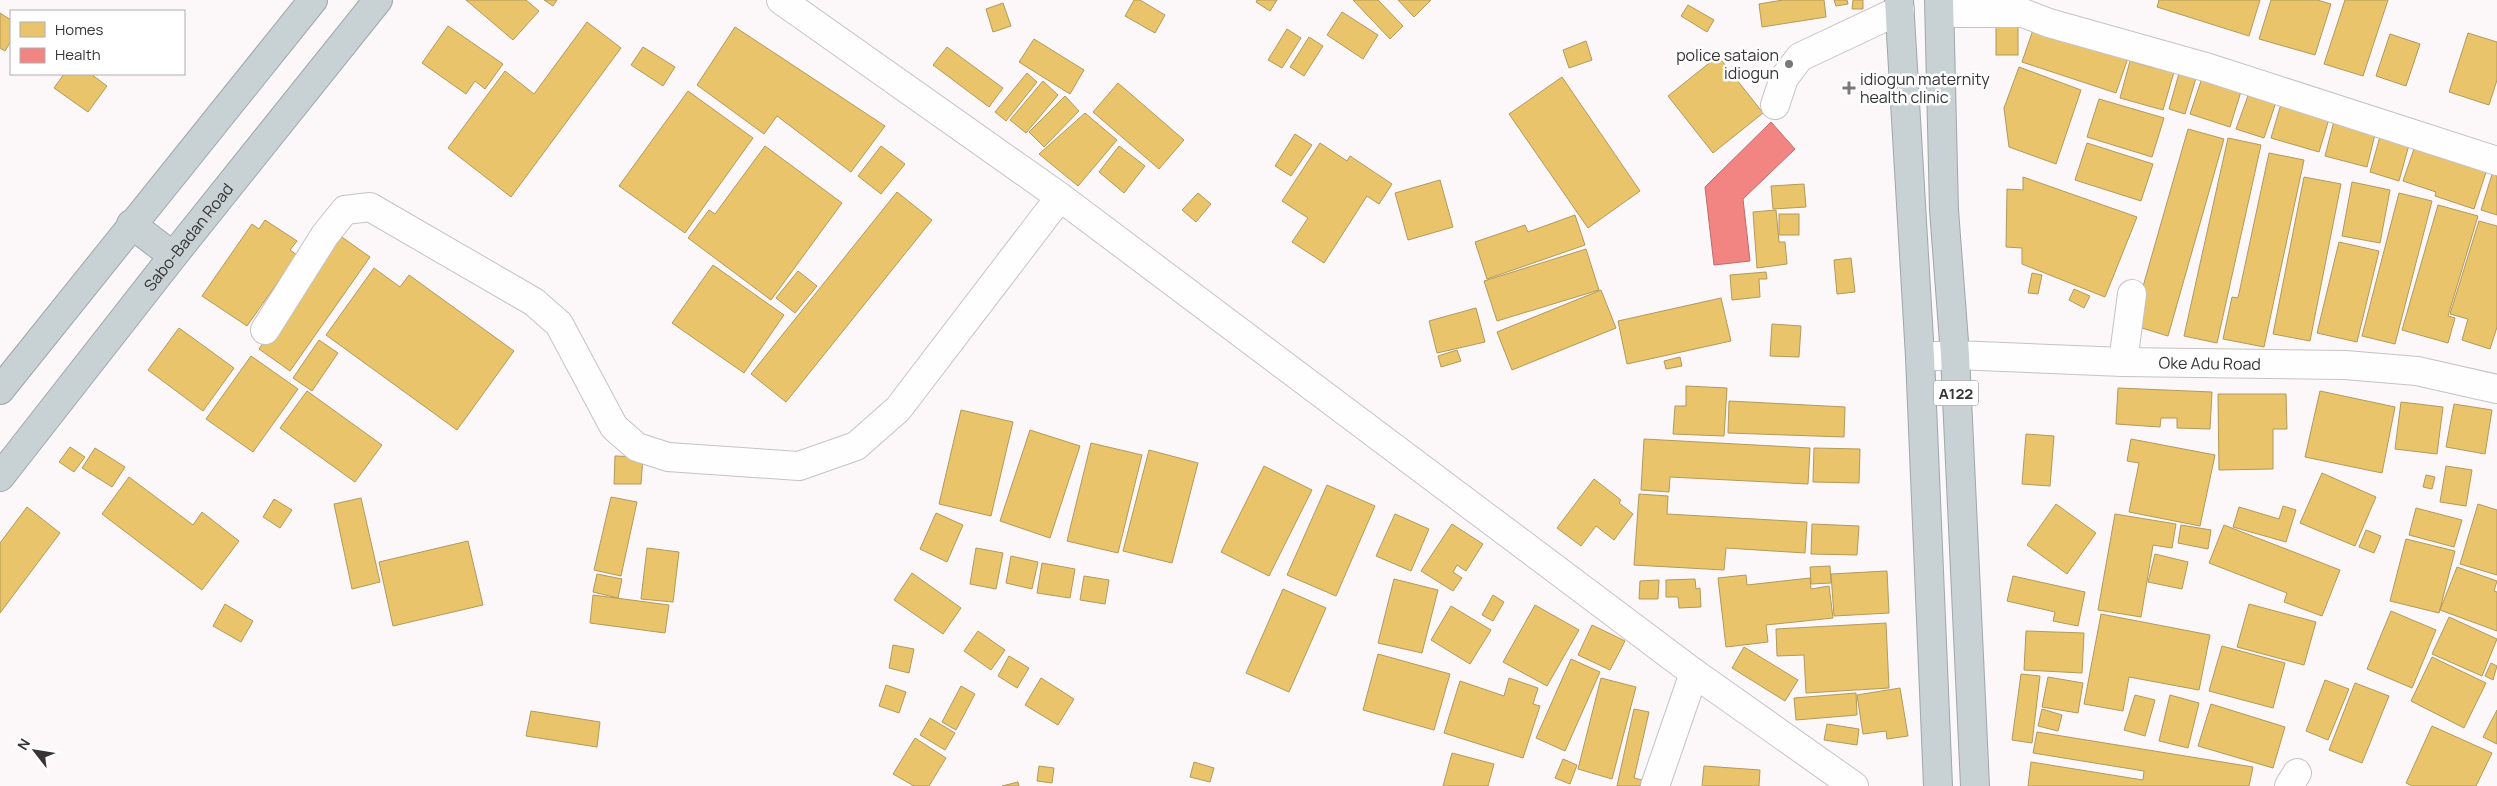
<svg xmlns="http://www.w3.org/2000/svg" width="2497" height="786" font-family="Manrope,sans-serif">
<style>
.homes{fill:#e9c46a;stroke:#b3995a}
.health{fill:#f28482;stroke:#ba6c6b}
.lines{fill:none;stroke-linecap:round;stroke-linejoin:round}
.minor-casing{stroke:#c6c3c4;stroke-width:30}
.highway-casing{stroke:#9ea7a9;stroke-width:30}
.minor{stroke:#fffefe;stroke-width:28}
.highway{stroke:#c8d2d4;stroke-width:28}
.poi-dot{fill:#7b787a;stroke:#fff;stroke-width:2}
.labels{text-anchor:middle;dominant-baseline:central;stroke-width:5;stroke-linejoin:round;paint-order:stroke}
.shield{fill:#fff;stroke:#727172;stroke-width:1}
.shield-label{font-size:15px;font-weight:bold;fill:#363435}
.poi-label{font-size:16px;fill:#363435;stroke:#fff;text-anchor:end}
.street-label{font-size:16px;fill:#363435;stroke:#fff}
</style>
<rect width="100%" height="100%" fill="#fcf7f9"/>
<g class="homes">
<polygon points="466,0 526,0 539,11 513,40"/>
<polygon points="544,0 557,0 553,6"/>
<polygon points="1134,0 1140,0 1165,15 1155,33 1125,16"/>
<polygon points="1257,0 1277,0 1270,11 1256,2"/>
<polygon points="1353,0 1378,0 1403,26 1390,39"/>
<polygon points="1398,0 1431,0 1414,17"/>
<polygon points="1783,0 1824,0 1826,17 1762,27 1759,4"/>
<polygon points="1834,0 1847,0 1848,4 1836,6"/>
<polygon points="1853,0 1863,0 1863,9 1852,9"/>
<polygon points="2159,0 2260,0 2249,36 2157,7"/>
<polygon points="2271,0 2317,0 2331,4 2315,55 2259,39"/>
<polygon points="2345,0 2388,0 2363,76 2324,64"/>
<polygon points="1003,3 1011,26 993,32 986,9"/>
<polygon points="1688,5 1714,20 1707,32 1681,16"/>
<polygon points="1342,12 1378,35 1363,59 1327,35"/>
<polygon points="0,13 11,20 11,41 5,51 0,48"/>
<polygon points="2036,21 2130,52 2116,93 2022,62"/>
<polygon points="587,22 621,48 511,197 448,148 505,71 534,94"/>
<rect x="1996" y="23" width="22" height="32"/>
<polygon points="448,26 503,64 485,89 475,81 466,94 422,63"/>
<polygon points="735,27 885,126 851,172 777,116 764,134 697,85"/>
<polygon points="1287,29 1301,38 1282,68 1268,60"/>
<polygon points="2468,33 2497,42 2497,80 2489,105 2449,92"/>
<polygon points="2390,34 2420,44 2406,86 2376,76"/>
<polygon points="1309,37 1323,46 1304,76 1290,67"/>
<polygon points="1034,39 1084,70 1070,94 1019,62"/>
<polygon points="1586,41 1592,60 1569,68 1563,50"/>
<polygon points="643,47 675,67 663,86 631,65"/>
<polygon points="947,47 1003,88 989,107 933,65"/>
<polygon points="1718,56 1763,113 1713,153 1668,96"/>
<polygon points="2156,60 2176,65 2163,110 2120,98 2130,61 2154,68"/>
<polygon points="2019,67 2081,90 2056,164 2009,147 2004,108"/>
<polygon points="2180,70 2197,75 2185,114 2169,109"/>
<polygon points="1027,73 1037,82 1006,121 995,112"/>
<polygon points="64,74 91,74 107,86 88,112 54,88"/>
<polygon points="1562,77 1640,191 1588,228 1509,114"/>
<polygon points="2202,78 2243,85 2230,127 2190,114"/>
<polygon points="1043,81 1058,95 1026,133 1010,120"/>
<polygon points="1118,83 1184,140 1159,169 1093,112"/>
<polygon points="688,91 753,138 685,233 619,186"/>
<polygon points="2249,93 2276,102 2264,138 2236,129"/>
<polygon points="1065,96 1079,111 1044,147 1029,132"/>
<polygon points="2099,99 2164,118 2152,157 2087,137"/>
<polygon points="2281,104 2329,119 2319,152 2271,138"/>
<polygon points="1085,113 1117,140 1078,186 1039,154"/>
<polygon points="2334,121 2376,130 2367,167 2325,156"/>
<polygon points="2188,129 2224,139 2168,336 2132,325"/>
<polygon points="2381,133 2410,141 2399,181 2370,172"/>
<polygon points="1295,134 1312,145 1291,176 1275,166"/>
<polygon points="2228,138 2261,145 2217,343 2184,336"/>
<polygon points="1320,143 1347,161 1350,156 1392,184 1379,204 1367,196 1324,263 1292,242 1308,218 1282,201"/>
<polygon points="2087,143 2153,164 2141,201 2075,180"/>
<polygon points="2416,143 2488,166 2474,209 2435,196 2436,192 2403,181"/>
<polygon points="765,146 842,203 771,300 688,238 709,210 715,214"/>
<polygon points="881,146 905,164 881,194 858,176"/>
<polygon points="1119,146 1145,166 1124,193 1099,172"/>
<polygon points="2269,153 2304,160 2264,347 2223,339 2232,297 2238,298"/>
<polygon points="2494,168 2497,169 2497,215 2481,210"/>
<polygon points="2023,177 2137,217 2105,297 2022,264 2022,248 2006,247 2007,189 2023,190"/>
<polygon points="2304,177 2341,184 2310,341 2273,334"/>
<polygon points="1440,180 1453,227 1408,240 1395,193"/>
<polygon points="2352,182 2390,190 2380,243 2342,236"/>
<polygon points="1804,184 1806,207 1773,209 1771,186"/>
<polygon points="897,192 932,220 786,402 751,374"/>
<polygon points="1198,193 1211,204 1196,222 1182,210"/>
<polygon points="2399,193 2432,201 2395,344 2362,336"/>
<polygon points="2438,205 2478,216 2448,316 2455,318 2448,343 2402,330"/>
<polygon points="1776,210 1779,242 1785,242 1787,264 1757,268 1753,212"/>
<rect x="1779" y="214" width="20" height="21"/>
<polygon points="1575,215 1585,245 1487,279 1475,242 1525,225 1528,232"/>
<polygon points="265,220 297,241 290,250 297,255 247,326 202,296 252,224 259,229"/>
<polygon points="2479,221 2497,226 2497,327 2490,349 2462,340 2468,319 2450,314"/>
<polygon points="339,235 370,257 290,371 259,349"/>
<polygon points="2339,242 2379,251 2357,342 2317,333"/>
<polygon points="1586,249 1599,290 1497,321 1484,281"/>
<polygon points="1851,258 1855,292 1837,294 1834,260"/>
<polygon points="713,265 784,315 744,373 672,323"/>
<polygon points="374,268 400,287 409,275 514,351 457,430 326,335"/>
<polygon points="798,271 817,286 795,313 776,298"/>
<polygon points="1766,272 1767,279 1759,279 1760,297 1732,300 1730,275"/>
<polygon points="2032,273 2042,275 2038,294 2028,293"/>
<polygon points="2074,289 2090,296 2084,308 2069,300"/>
<polygon points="1601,290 1616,328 1512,370 1497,332"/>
<polygon points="1721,298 1731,341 1627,364 1618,321"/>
<polygon points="1476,308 1485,342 1437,353 1429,321"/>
<polygon points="1772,324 1801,326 1799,357 1770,356"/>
<polygon points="179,328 234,368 203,411 148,370"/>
<polygon points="319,340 338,353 312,391 293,378"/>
<polygon points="1457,350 1461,361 1441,367 1438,356"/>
<polygon points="251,356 298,389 253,452 206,419"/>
<polygon points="1680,357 1682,366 1666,369 1664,361"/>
<polygon points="1686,386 1727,388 1724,436 1673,434 1675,406 1686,406"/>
<polygon points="2118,388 2212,392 2210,429 2177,428 2177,418 2161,418 2160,427 2116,424"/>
<polygon points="307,391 382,445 355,482 280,428"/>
<polygon points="2320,391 2395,407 2382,473 2305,457"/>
<polygon points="2218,394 2286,394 2287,429 2273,429 2273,469 2219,470"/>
<polygon points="1729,401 1845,407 1844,437 1728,433"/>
<polygon points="2401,402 2443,407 2437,454 2395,449"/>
<polygon points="2454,404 2492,410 2485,454 2446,447"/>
<polygon points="961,410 1013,422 991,516 939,504"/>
<polygon points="1030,430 1080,446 1050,538 1000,521"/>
<polygon points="2026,434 2054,436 2050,486 2022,484"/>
<polygon points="1644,439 1810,448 1808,484 1670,477 1669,492 1641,490"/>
<polygon points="2131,439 2215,455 2200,526 2129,512 2139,463 2127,461"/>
<polygon points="1091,443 1142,455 1118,553 1067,541"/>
<polygon points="70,447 85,457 74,472 59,462"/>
<polygon points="95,448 125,467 112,487 82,468"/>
<polygon points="1814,448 1860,449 1859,483 1813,482"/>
<polygon points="1149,450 1198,463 1172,563 1123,551"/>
<polygon points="615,456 643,457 641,484 614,484"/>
<polygon points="1264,466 1312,490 1269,576 1221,552"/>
<polygon points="2446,466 2472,470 2466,506 2440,502"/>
<polygon points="2322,473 2376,497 2355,546 2300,523"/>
<polygon points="2426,475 2435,477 2432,489 2423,487"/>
<polygon points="129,477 193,525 202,512 239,541 202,590 102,514"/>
<polygon points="1594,479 1621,500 1619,503 1633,514 1614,540 1596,526 1581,546 1557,528"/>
<polygon points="1327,485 1375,506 1336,596 1287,575"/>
<polygon points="1639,494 1668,496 1667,514 1807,522 1805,553 1726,548 1724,570 1634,565"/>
<polygon points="611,497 637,502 621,576 594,570"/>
<polygon points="361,498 380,582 352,589 334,504"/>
<polygon points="274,499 292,510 280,528 263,517"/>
<polygon points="2056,504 2096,533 2067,574 2027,545"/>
<polygon points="2478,504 2497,510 2497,575 2460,564"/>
<polygon points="2283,506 2296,510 2286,542 2233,527 2239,507 2279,519"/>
<polygon points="27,507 60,533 0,613 0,543"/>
<polygon points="2416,508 2462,520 2454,547 2409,535"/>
<polygon points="936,513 963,525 947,562 920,549"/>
<polygon points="1395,514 1429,529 1411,571 1376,556"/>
<polygon points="2115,514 2176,524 2172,548 2153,545 2141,617 2098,610"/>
<polygon points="1452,524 1483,544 1466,571 1457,565 1453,572 1462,578 1453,591 1421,571"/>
<polygon points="1812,524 1859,526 1857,555 1811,554"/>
<polygon points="2181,525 2211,530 2208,549 2178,543"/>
<polygon points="2224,525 2340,570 2322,616 2284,602 2287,593 2209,563"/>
<polygon points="2366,530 2381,536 2374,553 2359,547"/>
<polygon points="2406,539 2455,551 2439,613 2390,601"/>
<polygon points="468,541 483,605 393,626 379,562"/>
<polygon points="647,548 679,552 673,602 641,599"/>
<polygon points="976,548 1003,553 996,589 970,584"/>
<polygon points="2155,554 2188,562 2182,589 2148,582"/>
<polygon points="1011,556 1038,562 1032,589 1006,583"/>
<polygon points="1042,563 1075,569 1070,598 1037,593"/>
<polygon points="1830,566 1831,583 1811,584 1810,567"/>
<polygon points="2457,567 2497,581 2494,591 2497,592 2497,631 2440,610"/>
<polygon points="1887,571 1889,613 1834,616 1831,574"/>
<polygon points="912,573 961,608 943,634 894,600"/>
<polygon points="597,574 622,579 618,598 593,592"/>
<polygon points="1746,575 1747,585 1810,578 1811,589 1829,586 1833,618 1766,625 1768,642 1726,647 1718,578"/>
<polygon points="1084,576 1109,580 1105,604 1080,600"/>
<polygon points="2013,576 2085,592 2078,626 2053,621 2055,612 2007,601"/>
<polygon points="1394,579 1438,590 1422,653 1378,643"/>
<polygon points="1695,579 1696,589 1700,588 1701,607 1679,608 1678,597 1666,597 1666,580"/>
<polygon points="1659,580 1658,599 1639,599 1640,581"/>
<polygon points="1283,589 1326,608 1289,692 1246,673"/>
<polygon points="593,595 669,605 665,633 590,623"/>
<polygon points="1493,595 1504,602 1493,621 1482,615"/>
<polygon points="225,604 253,621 241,642 213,626"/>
<polygon points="2249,604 2316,622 2304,665 2237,647"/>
<polygon points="1535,605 1579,630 1547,686 1503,662"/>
<polygon points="1451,606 1491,630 1470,664 1431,640"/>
<polygon points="2391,611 2436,630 2412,688 2367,669"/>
<polygon points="2101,614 2210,635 2199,690 2129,677 2123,711 2084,704"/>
<polygon points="2449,617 2497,639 2482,676 2432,654"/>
<polygon points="1886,623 1889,688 1806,693 1804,655 1777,656 1776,629"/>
<polygon points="1592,625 1625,641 1610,670 1578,655"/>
<polygon points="978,631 1005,650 991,670 964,651"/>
<polygon points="2026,631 2084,633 2082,673 2024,670"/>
<polygon points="893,645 914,649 909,673 889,668"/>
<polygon points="2222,646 2285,663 2273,708 2209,691"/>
<polygon points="1744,647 1798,680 1785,701 1732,668"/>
<polygon points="1378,654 1450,674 1434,730 1363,710"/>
<polygon points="1009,656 1029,668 1017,688 998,676"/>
<polygon points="2432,657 2486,683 2464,728 2411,701"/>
<polygon points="1571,659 1600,672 1565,751 1536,738"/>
<polygon points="2491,663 2497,666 2493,680 2485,676"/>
<polygon points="2021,674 2040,676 2032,743 2012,740"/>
<polygon points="2048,677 2083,683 2078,713 2042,707"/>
<polygon points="1041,678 1074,699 1058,725 1025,705"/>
<polygon points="1509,678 1538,688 1533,704 1540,706 1523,758 1444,733 1460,681 1504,696"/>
<polygon points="1601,678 1636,687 1612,779 1578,769"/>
<polygon points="2325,680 2349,689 2328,740 2306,731"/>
<polygon points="2355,683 2389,696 2362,763 2329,750"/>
<polygon points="886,685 906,692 899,713 879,706"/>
<polygon points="961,686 975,694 956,730 942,722"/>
<polygon points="1900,688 1908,736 1887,739 1886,731 1863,734 1857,695"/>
<polygon points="1856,693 1857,715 1796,720 1794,698"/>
<polygon points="2135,695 2155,700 2145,736 2124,730"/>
<polygon points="2170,695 2199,703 2188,748 2159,741"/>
<polygon points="2211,704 2285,727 2273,768 2198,746"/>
<polygon points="1634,709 1649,712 1634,778 1642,780 1640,786 1617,786"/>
<polygon points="2042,709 2062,715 2058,731 2038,726"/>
<polygon points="2497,710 2497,744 2483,737"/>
<polygon points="531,711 600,722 597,747 526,736"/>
<polygon points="930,718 955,733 945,750 920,735"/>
<polygon points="1827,724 1859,729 1857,745 1824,740"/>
<polygon points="2432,726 2492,753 2476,786 2412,786 2406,783"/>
<polygon points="2037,732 2253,767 2249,786 2028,786 2031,762 2143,780 2144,771 2033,753"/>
<polygon points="915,738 946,758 929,786 914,786 893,774"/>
<polygon points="1452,753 1494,764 1488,786 1443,786"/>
<polygon points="1563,759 1577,765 1570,784 1555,778"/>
<polygon points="1194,762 1214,768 1210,782 1190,777"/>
<polygon points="1039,766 1054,768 1052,783 1037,781"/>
<polygon points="1704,766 1760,770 1759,786 1702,786"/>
<polygon points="1018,782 1019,786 1002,786"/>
</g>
<polygon class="health" points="1771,122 1795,149 1743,199 1750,261 1714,265 1705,187"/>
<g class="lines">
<defs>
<g id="minor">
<polyline points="781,0 1060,197 1694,673 1854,786"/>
<polyline points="1941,13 2023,13 2049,23 2209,68 2497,161"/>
<polyline points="1775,105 1784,78 1800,57 1900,10"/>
<polyline points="265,330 325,235 345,210 370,207 534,302 559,324 614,427 637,447 668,457 799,466 856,446 898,409 1060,197"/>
<path id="s1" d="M 1920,357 L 1955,355 L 2123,362 L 2345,365 L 2417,371 L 2497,389"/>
<polyline points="2123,362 2132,294"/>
<polyline points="1655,786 1694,673"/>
<polyline points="2289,786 2297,773"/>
</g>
<g id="highway">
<polyline points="1899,0 1920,357 1938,786"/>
<polyline points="1939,0 1944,210 1955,355 1975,786"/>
<polyline points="131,224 173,256"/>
<polyline points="0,390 313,0"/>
<path id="s2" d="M 0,477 L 173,256 L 378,0"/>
</g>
</defs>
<use href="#minor" class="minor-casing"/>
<use href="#highway" class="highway-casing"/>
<use href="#minor" class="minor"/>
<use href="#highway" class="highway"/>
</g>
<g class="poi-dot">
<circle cx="1789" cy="64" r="5"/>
<path d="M1846.5 80.5h5v5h5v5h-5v5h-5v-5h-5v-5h5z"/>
</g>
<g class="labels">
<rect class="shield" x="1933.5" y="380.5" width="45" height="25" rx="4"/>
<g class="shield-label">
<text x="1956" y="393">A122</text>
</g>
<g class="poi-label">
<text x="1779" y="55">police sataion<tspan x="1779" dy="18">idiogun</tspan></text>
<text x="1860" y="79" text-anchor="start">idiogun maternity<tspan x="1860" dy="18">health clinic</tspan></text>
</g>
<g class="street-label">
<text stroke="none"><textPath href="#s2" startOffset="305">Sabo-Badan Road</textPath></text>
<text stroke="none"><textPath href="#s1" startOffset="290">Oke Adu Road</textPath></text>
</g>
</g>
<rect x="10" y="10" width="175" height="65" fill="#ffffff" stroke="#afaeae"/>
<rect x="20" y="22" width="25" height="15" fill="#e9c46a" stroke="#afaeae"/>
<text x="55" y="35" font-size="15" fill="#363435">Homes</text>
<rect x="20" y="48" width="25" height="15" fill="#f28482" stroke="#afaeae"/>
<text x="55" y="60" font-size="15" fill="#363435">Health</text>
<g transform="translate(35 751) rotate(301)" stroke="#ffffff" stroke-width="4" paint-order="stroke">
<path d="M0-4L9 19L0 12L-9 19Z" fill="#363435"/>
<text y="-8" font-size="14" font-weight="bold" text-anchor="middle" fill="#363435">N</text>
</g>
</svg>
